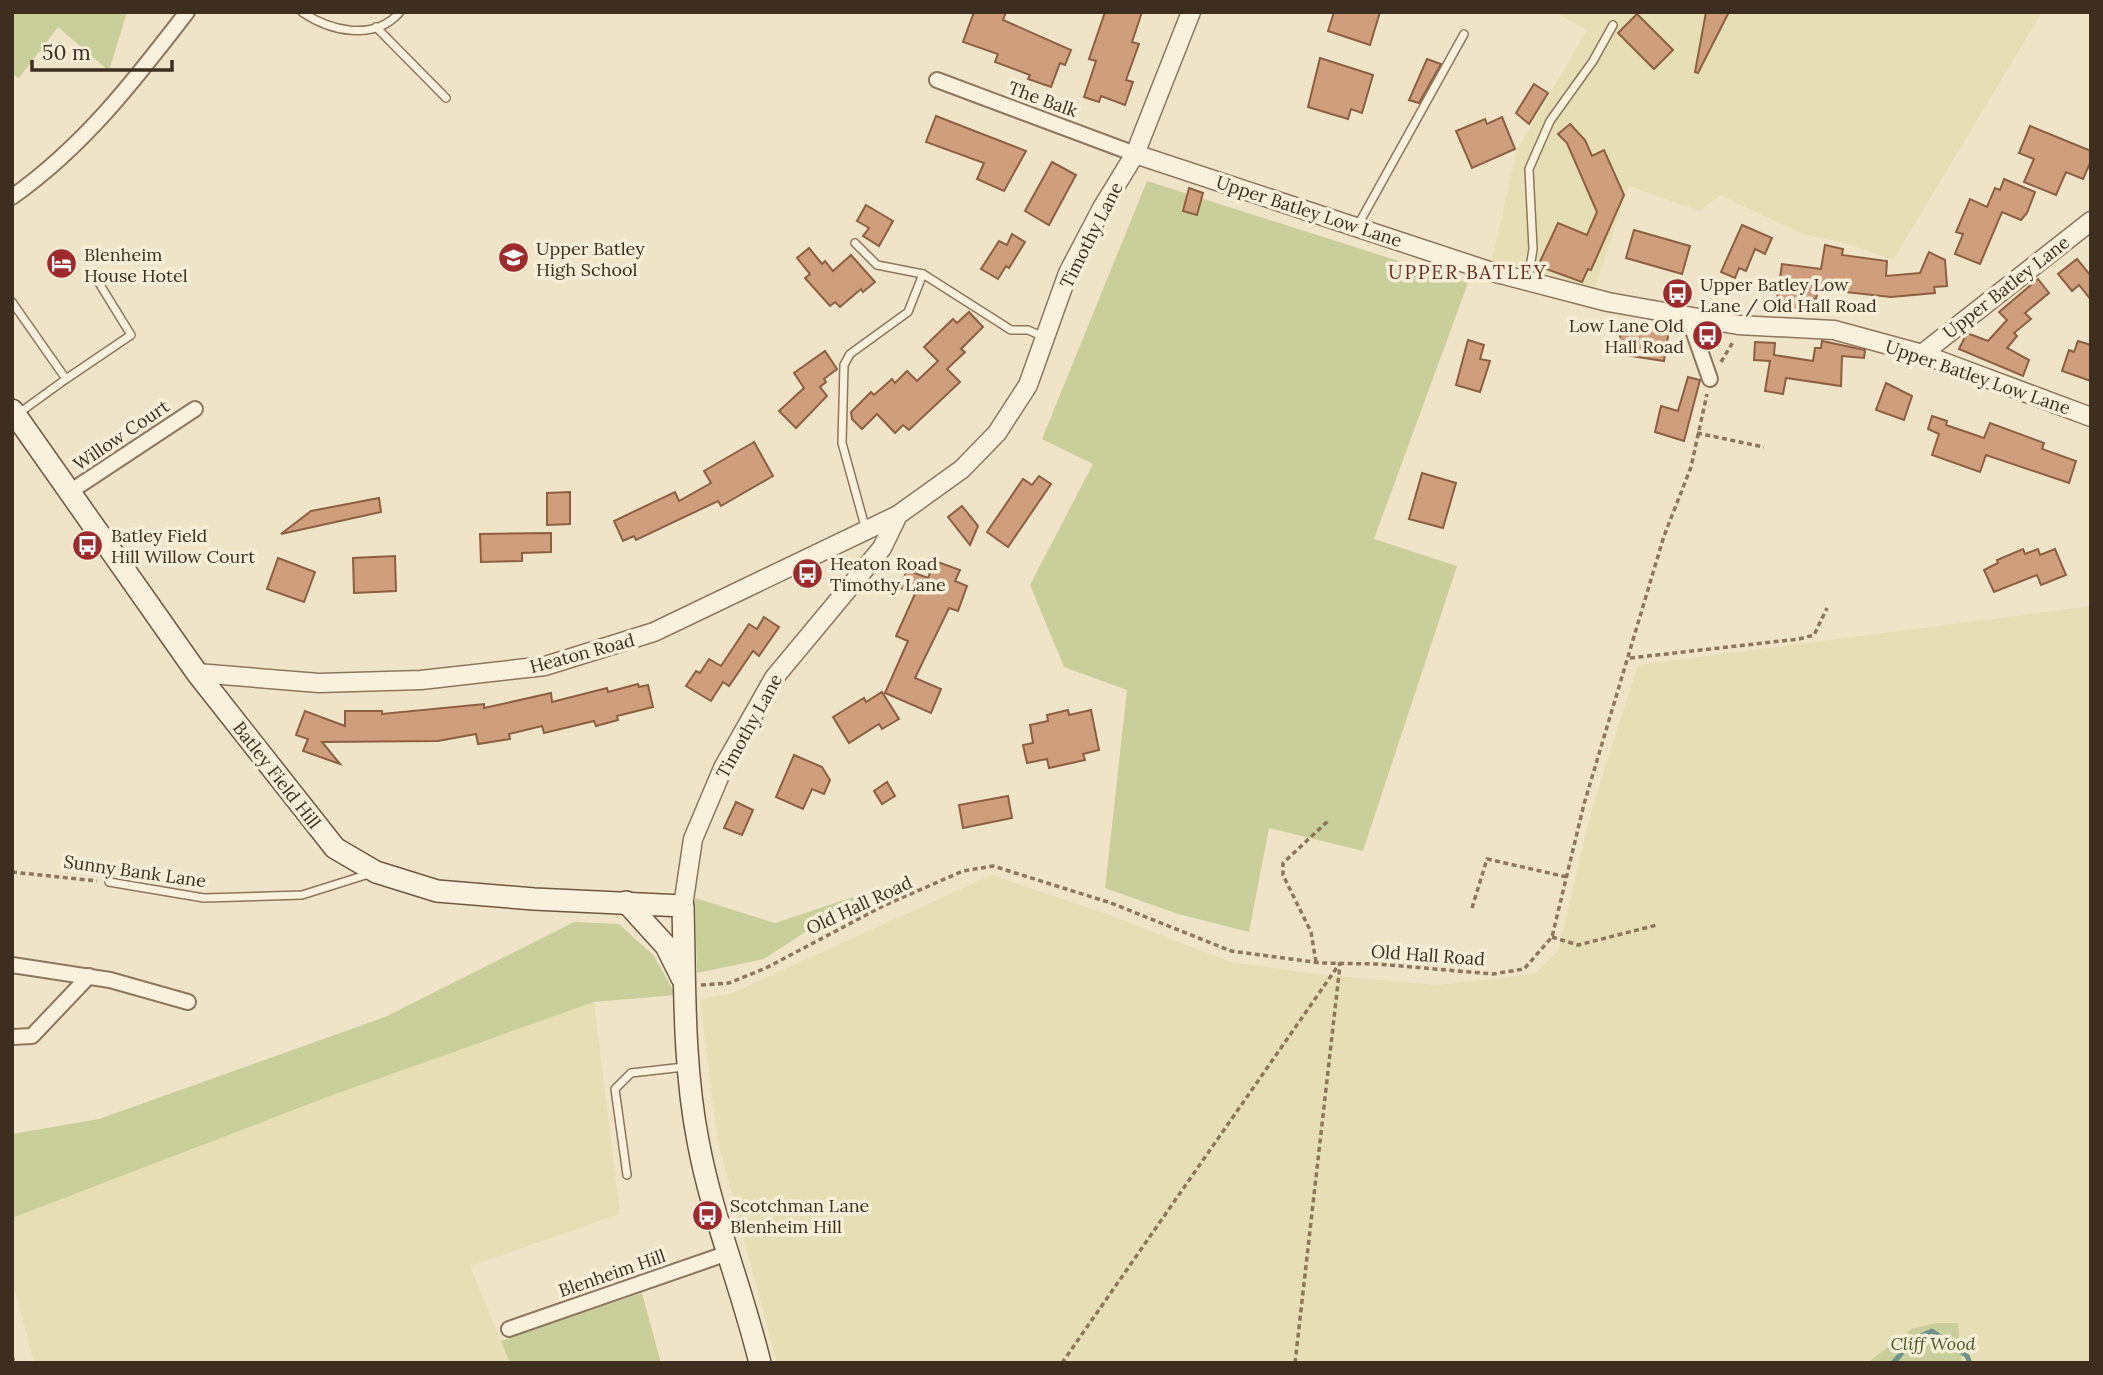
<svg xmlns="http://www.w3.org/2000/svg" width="2103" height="1375" font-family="Lora,serif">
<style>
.farmland{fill:#e6deb5}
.green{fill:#c9cf9b}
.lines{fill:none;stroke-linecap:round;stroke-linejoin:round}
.stream{stroke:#6f938a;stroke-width:5}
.building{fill:#cf9f7d;stroke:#8d5f41;stroke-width:2}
.service-casing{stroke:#8d765c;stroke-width:10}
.minor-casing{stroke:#8d765c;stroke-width:18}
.tertiary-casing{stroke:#8d765c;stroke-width:21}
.secondary-casing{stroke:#6f573f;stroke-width:24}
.path{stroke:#8d765c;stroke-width:3.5;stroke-dasharray:5 3.5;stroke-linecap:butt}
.service{stroke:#faf1dc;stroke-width:7}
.minor{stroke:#faf1dc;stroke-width:14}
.tertiary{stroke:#faf1dc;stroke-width:18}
.secondary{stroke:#faf1dc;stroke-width:21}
.labels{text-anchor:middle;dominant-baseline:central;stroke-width:7;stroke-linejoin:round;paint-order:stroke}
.street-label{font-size:18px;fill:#3d2e20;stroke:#f7eed8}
.poi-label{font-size:18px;fill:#3d2e20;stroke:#f7eed8;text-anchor:start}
.park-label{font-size:18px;font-style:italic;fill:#4d5a26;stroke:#f7eed8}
.neighbourhood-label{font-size:19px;letter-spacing:2px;fill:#6b2e1e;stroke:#f7eed8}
</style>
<rect width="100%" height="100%" fill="#f0e4c8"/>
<g class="farmland">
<polygon points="1555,12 2042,12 1893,260 1849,244 1801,233 1720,195 1700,211 1629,186 1595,288 1492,260 1517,150 1587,30"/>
<polygon points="2091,606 2091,1363 1962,1363 1958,1324 1911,1329 1867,1363 777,1363 718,1142 700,999 730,994 992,875 1107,914 1230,962 1324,975 1437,985 1535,974 1558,951 1591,812 1638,665"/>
<polygon points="594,1002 620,1214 470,1266 510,1363 34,1363 12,1278 12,1218 330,1096"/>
</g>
<g class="green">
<polygon points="12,12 127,12 109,71 58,27 19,78 12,74"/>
<polygon points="1147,181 1468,283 1374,539 1457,566 1363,851 1269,828 1249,932 1178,914 1105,888 1127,690 1064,667 1030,585 1093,464 1042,439"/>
<polygon points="865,893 764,959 697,973 695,898 775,923"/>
<polygon points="574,922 619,924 654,956 676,995 594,1002 330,1096 12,1218 12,1134 99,1119 385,1017"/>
<polygon points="642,1293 661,1363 510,1363 501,1341"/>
<polygon points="1936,1323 1958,1323 1962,1363 1867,1363 1911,1329"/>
</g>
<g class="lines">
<polyline class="stream" points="1893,1363 1914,1339 1932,1331 1967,1356 1970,1363"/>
</g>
<g class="building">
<polygon points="974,12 1006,12 1003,20 1071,50 1065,65 1060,63 1051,87 1028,79 1030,75 995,62 998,54 963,42"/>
<polygon points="1105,12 1142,12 1132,42 1139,44 1126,80 1133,82 1125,105 1101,96 1099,102 1084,97 1096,61 1089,59"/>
<polygon points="1334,12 1380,12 1370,45 1328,31"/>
<polygon points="1706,12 1729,12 1698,73 1695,72"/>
<polygon points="1637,14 1673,50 1654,69 1618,33"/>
<polygon points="1320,58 1373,75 1362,113 1351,109 1348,119 1308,107"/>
<polygon points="1427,59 1441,64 1419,103 1409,100"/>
<polygon points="1534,84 1548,93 1529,124 1516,113"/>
<polygon points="936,116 1026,151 1004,191 977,179 984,163 926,142"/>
<polygon points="1502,117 1515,149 1472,168 1456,131 1485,119 1487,124"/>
<polygon points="1570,124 1585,140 1592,156 1604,150 1624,195 1591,270 1588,269 1582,282 1538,266 1558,223 1587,235 1597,212 1567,143 1558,134"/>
<polygon points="2030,126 2091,151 2091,161 2083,179 2066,172 2056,195 2024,182 2034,159 2019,153"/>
<polygon points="1052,162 1076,175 1049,225 1025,211"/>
<polygon points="2004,179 2035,192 2027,213 2021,220 2002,212 1980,264 1955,254 1963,234 1956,232 1970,199 1987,207 1995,188 2000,190"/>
<polygon points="1189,188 1203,193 1197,215 1183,211"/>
<polygon points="866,205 893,221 879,246 863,236 869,228 857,221"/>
<polygon points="1742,225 1772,238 1765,254 1755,249 1746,271 1739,268 1735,278 1721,272"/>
<polygon points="1634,230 1690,246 1682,274 1626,258"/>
<polygon points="1012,234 1025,242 1009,268 1006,266 998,279 981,269 999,241 1007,245"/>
<polygon points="1825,245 1843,249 1842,255 1887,261 1886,276 1920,273 1929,252 1945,260 1947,286 1934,287 1935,293 1891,297 1818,289 1816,299 1804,297 1803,312 1779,309 1780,299 1777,299 1782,264 1821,269"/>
<polygon points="809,248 822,264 825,261 833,271 851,255 875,282 863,292 861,289 840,307 835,302 830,306 805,278 810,274 797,258"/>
<polygon points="2077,259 2091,276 2091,300 2079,285 2072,291 2058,274"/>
<polygon points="2038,279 2049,293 2025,313 2031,319 2014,333 2017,336 2007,348 2029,360 2023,376 1959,349 1967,333 1988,341 2007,320 1999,312"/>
<polygon points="969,312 983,327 961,349 965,352 947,369 960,382 909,430 903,425 895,433 877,414 862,429 852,419 851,412 871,392 874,395 892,379 895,383 907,371 917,381 938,361 924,347 953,319 957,323"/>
<polygon points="1622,323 1669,330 1664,361 1618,354"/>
<polygon points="1468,340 1484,345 1480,359 1490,361 1480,392 1456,385"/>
<polygon points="1822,341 1865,350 1864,358 1842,356 1841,386 1786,378 1783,394 1765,391 1770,361 1754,360 1755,342 1775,343 1774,355 1813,361 1815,348 1821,348"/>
<polygon points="2078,341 2091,345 2091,381 2062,371 2069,350 2074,352"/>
<polygon points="825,351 837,369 824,379 826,382 820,387 827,396 796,428 779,411 804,388 794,373"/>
<polygon points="1688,377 1700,380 1684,441 1655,432 1661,406 1678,411"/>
<polygon points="1886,383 1912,396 1904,420 1876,410"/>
<polygon points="1932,416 1947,421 1946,425 1984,438 1990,423 2044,443 2042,449 2076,461 2069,483 1986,455 1980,472 1932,455 1939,434 1928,429"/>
<polygon points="754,442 773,476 721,506 718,501 636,540 634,536 623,541 614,521 675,492 679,501 711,483 704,471"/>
<polygon points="1422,473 1456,483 1443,528 1409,519"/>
<polygon points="1039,476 1051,484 1008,547 987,532 1023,479 1032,485"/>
<polygon points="570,492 570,524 547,525 547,493"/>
<polygon points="379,498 381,512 281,534 311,511"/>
<polygon points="962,506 978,526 970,545 948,517"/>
<polygon points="551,533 551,552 522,553 522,561 481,562 480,534"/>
<polygon points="2023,549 2025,554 2038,549 2040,555 2055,549 2066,575 2041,585 2037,575 1994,592 1984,570 1998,563 1997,560"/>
<polygon points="395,556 396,591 354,593 353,558"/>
<polygon points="278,558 315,572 304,602 267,589"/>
<polygon points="935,561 960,570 955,581 967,586 958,611 949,608 915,678 941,689 931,713 885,693 908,641 896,636 915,594 900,588 907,570 928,578"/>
<polygon points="764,617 779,627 759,656 753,651 729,686 723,682 711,701 686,686 696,671 700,673 709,659 721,666 749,624 757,629"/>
<polygon points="638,684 639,687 648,685 653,707 617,716 618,720 596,726 594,721 544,733 542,726 509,734 510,739 478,744 476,734 438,741 322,742 340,764 303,751 308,739 296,735 305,711 345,726 345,711 382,711 382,714 484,704 484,708 551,693 552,702 607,688 608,692"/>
<polygon points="882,692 899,719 882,729 879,724 849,743 833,717 864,698 866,702"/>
<polygon points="1068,710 1069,715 1091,710 1099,750 1083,754 1085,760 1049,768 1047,759 1027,763 1023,745 1033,743 1030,725 1048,721 1047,715"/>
<polygon points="794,755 822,767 830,780 824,794 812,789 803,809 776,797"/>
<polygon points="887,782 895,796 882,804 874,791"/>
<polygon points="1008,796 1012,818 963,828 959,805"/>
<polygon points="736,802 753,810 742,835 724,828"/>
</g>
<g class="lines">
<defs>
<g id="service">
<path d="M 302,12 C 330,31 374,42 400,12"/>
<polyline points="376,27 446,98"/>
<polyline points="1358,225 1464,34"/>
<polyline points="855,243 877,265 923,274 1011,330 1028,330 1044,337"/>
<polyline points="1528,280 1533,249 1529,169 1550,121 1593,61 1613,25"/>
<polyline points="12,302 66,379 19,413"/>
<polyline points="66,379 131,335 99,283"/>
<polyline points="866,530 842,443 844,365 850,354 908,312 923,274"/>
<polyline points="109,882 204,898 302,895 372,873"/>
<polyline points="627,1175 615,1089 631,1073 684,1067"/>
</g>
<g id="minor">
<polyline points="937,80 1135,154"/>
<path d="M 12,197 C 84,146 134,81 187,12"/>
<polyline points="1688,316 1710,379"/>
<polyline points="68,493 195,409"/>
<polyline points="12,965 110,980 188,1002"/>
<polyline points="12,1037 32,1036 89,976"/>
<polyline points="509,1329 728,1253"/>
</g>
<g id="tertiary">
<polyline points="1135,154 1489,271 1608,302 1738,325 1834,330 1922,354 2091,417"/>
<polyline points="1922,354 2091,221"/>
<polyline points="197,673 319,683 421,680 545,666 654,632 898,515"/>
<polyline points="683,906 693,839 723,768 774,678 882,548 898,515 962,469 997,433 1028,385 1068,273 1102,208 1135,154 1191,12"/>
</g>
<g id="secondary">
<path d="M 12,410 L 197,673 L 335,848 L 376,872 L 437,891 L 534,899 L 683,906 C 685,984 683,1064 698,1141 C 712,1217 742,1288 760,1363"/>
<polyline points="626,902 666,946 682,978"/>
</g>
</defs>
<use href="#service" class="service-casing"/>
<use href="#minor" class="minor-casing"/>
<use href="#tertiary" class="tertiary-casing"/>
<use href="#secondary" class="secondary-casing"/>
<g class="path">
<polyline points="1721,362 1733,342"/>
<polyline points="1697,433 1764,447"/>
<polyline points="1630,658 1799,639 1814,635 1827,608"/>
<polyline points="12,872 97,881"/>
<polyline points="1472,908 1487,859 1567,877"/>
<polyline points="1552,937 1578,945 1657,925"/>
<polyline points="1316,962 1311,932 1283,875 1283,863 1328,821"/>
<polyline points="701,985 729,983 766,968 883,906 963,871 993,866 1111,903 1231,951 1321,963 1377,964 1493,974 1524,969 1552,937 1584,804 1664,536 1691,467 1707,394"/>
<polyline points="12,1356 14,1363"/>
<polyline points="1062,1363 1340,963"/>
<polyline points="1295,1363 1340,965"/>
</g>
<use href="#service" class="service"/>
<use href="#minor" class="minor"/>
<use href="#tertiary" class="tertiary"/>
<use href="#secondary" class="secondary"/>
</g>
<defs>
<symbol id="school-disc" viewBox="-11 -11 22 22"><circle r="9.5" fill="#9e2a2b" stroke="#f7eed8"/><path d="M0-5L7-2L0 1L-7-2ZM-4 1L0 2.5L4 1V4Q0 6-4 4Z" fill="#fff"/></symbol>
<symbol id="hotel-disc" viewBox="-11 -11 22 22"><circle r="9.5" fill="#9e2a2b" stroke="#f7eed8"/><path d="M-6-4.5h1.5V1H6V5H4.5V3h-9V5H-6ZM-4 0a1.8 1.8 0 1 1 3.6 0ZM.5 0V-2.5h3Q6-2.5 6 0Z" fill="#fff"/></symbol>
<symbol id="bus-disc" viewBox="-11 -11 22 22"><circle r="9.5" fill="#9e2a2b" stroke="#f7eed8"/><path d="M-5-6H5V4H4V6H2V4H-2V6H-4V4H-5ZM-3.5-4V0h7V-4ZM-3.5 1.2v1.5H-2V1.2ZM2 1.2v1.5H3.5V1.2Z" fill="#fff"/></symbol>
</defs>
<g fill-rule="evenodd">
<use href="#school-disc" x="496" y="240" width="35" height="35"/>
<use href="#hotel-disc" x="44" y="246" width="35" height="35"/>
<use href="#bus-disc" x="1660" y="276" width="35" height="35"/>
<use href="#bus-disc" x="1690" y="318" width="35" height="35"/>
<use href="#bus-disc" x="70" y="528" width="35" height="35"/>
<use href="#bus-disc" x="790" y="556" width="35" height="35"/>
<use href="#bus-disc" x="690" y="1198" width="35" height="35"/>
</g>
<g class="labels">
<g class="street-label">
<text transform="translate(1043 99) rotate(20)">The Balk</text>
<text transform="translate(1309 211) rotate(18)">Upper Batley Low Lane</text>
<text transform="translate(1091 235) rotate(-63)">Timothy Lane</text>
<text transform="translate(2006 287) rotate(-38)">Upper Batley Lane</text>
<text transform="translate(1978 377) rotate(19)">Upper Batley Low Lane</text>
<text transform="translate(121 435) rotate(-34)">Willow Court</text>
<text transform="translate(582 653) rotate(-15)">Heaton Road</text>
<text transform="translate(749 726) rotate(-61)">Timothy Lane</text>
<text transform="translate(277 775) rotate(52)">Batley Field Hill</text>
<text transform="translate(135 871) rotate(8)">Sunny Bank Lane</text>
<text transform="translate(859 905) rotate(-25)">Old Hall Road</text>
<text transform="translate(1428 955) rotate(4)">Old Hall Road</text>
<text transform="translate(612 1273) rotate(-19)">Blenheim Hill</text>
</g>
<g class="poi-label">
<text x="536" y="248">Upper Batley<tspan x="536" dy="21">High School</tspan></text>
<text x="84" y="254">Blenheim<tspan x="84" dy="21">House Hotel</tspan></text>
<text x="1700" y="284">Upper Batley Low<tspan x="1700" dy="21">Lane / Old Hall Road</tspan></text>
<text x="1684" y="325" text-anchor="end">Low Lane Old<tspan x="1684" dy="21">Hall Road</tspan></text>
<text x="111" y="535">Batley Field<tspan x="111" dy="21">Hill Willow Court</tspan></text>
<text x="830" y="563">Heaton Road<tspan x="830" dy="21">Timothy Lane</tspan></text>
<text x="730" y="1205">Scotchman Lane<tspan x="730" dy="21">Blenheim Hill</tspan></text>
</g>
<g class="park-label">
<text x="1933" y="1343">Cliff Wood</text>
</g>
<g class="neighbourhood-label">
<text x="1468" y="272">UPPER BATLEY</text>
</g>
</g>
<rect width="2103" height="1375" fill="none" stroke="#3d2e20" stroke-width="28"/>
<path d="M32 60v10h140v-10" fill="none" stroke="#3d2e20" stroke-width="3.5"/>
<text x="42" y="60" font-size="21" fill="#3d2e20" stroke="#f7eed8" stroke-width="5" paint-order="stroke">50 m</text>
</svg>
